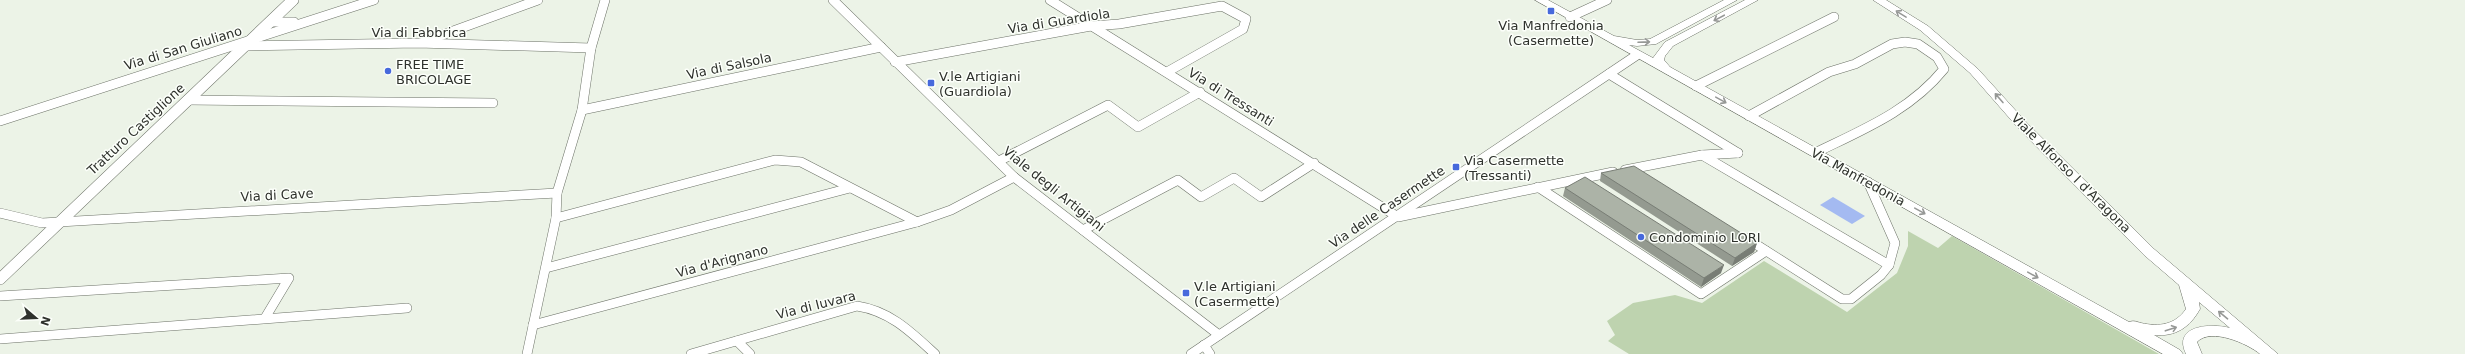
<svg xmlns="http://www.w3.org/2000/svg" width="2465" height="354" font-family="'DejaVu Sans',sans-serif">
<style>
.green{fill:#bed3af}
.water{fill:#a4baf1}
.lines{fill:none;stroke-linecap:round;stroke-linejoin:round}
.minor-casing{stroke:#6c7267;stroke-width:10}
.tertiary-casing{stroke:#6c7267;stroke-width:12}
.secondary-casing{stroke:#6c7267;stroke-width:1}
.minor{stroke:#fff;stroke-width:9}
.tertiary{stroke:#fff;stroke-width:11}
.secondary{fill:#fff;fill-rule:evenodd}
.wall{fill:#949a90}
.shaded-wall{fill:#787d75}
.building{fill:#acb3a7;stroke:#787d75}
.oneway{stroke:#969896}
.poi-dot{fill:#4769dc;stroke:#fcfffa;stroke-width:1.5}
.labels{text-anchor:middle;dominant-baseline:central;stroke-width:3;stroke-linejoin:round;paint-order:stroke}
.street-label{font-size:13px;fill:#2e312c;stroke:#fcfffa}
.poi-label{font-size:13px;fill:#2e312c;stroke:#fcfffa;text-anchor:start}
</style>
<rect width="100%" height="100%" fill="#ecf3e7"/>
<polygon class="green" points="1908,231 1938,248 1952,236 2159,354 1629,354 1608,341 1615,335 1607,321 1633,303 1675,295 1702,303 1764,261 1847,312 1897,273 1908,246"/>
<polygon class="water" points="1833,197 1865,216 1852,224 1820,205"/>
<g class="lines">
<defs>
<g id="minor">
<polyline points="833,0 1014,177 1219,335"/>
<polyline points="1050,0 1398,217 1613,172"/>
<polyline points="1570,17 1607,0"/>
<polyline points="270,22 294,22"/>
<polyline points="423,42 538,0"/>
<polyline points="246,46 418,43 591,48"/>
<polyline points="895,62 1091,26 1119,24 1222,6 1246,19 1243,29 1167,72"/>
<polyline points="1609,74 1738,153"/>
<polyline points="1696,86 1834,17"/>
<polyline points="187,100 493,103"/>
<polyline points="582,110 881,47"/>
<path d="M 1749,116 L 1829,72 L 1855,64 L 1892,44 L 1905,42 L 1918,44 L 1937,57 L 1944,69 C 1910,111 1862,130 1815,153"/>
<polyline points="0,121 374,0"/>
<polyline points="1702,155 1889,265"/>
<polyline points="999,161 1108,105 1138,127 1200,92"/>
<polyline points="1625,170 1702,155 1738,153"/>
<polyline points="1538,187 1701,294 1766,251"/>
<polyline points="0,213 42,223 557,193"/>
<polyline points="556,218 775,160 801,162 917,222"/>
<polyline points="1083,230 1178,180 1201,197 1234,178 1261,197 1314,163"/>
<polyline points="1746,238 1842,299 1851,299 1881,275 1889,265 1895,243 1868,182"/>
<polyline points="546,268 850,188"/>
<polyline points="0,296 289,278 265,318"/>
<polyline points="533,325 917,222 951,210 1014,177"/>
<polyline points="0,339 407,308"/>
<polyline points="737,341 750,354"/>
<polyline points="1204,345 1210,354"/>
<polyline points="527,354 556,218 557,193 582,110 591,48 605,0"/>
<path d="M 691,354 L 857,306 C 890,311 911,332 935,354"/>
<polyline points="1191,354 1637,55"/>
</g>
<polyline id="tertiary" points="0,279 293,0"/>
<path id="secondary" d="M 1535,0 L 1548,0 L 1614,36 L 1637,40 L 1650,39 L 1724,0 L 1737,0 L 1656,44 L 1637,46 L 1629,45 L 1653,58 L 1665,42 L 1745,0 L 1758,0 L 1673,46 L 1665,56 L 1664,60 L 1670,67 L 2129,322 C 2134,320 2137,322 2141,323 C 2159,327 2175,325 2186,309 L 2179,285 L 2144,255 L 2019,129 L 1970,73 L 1920,30 L 1873,0 L 1886,0 L 1928,26 L 1978,69 L 2027,123 L 2154,249 L 2278,354 L 2260,354 C 2248,344 2211,327 2197,342 L 2202,354 L 2186,354 C 2172,325 2211,323 2230,328 L 2199,302 L 2200,309 C 2190,327 2176,337 2154,335 L 2180,350 L 2183,354 L 2163,354 Z"/>
</defs>
<use href="#minor" class="minor-casing"/>
<use href="#tertiary" class="tertiary-casing"/>
<use href="#secondary" class="secondary-casing"/>
<use href="#minor" class="minor"/>
<use href="#tertiary" class="tertiary"/>
<use href="#secondary" class="secondary"/>
</g>
<g class="wall">
<polygon points="1601,173 1757,243 1754,252 1732,266 1600,181"/>
<polygon points="1565,188 1721,273 1701,287 1563,196"/>
</g>
<g class="shaded-wall">
<polygon points="1757,243 1754,252 1732,266 1735,258"/>
<polygon points="1724,265 1721,273 1701,287 1704,278"/>
</g>
<g class="building">
<polygon points="1634,166 1757,243 1735,258 1601,173"/>
<polygon points="1585,177 1724,265 1704,278 1565,188"/>
</g>
<defs><path id="oneway-shaft" d="M-6 0H5M1.5-3L5.5 0L1.5 3" fill="none" stroke-width="1.6" stroke-linecap="round" stroke-linejoin="round"/></defs>
<g class="oneway">
<use href="#oneway-shaft" transform="translate(1901 14) rotate(-148)"/>
<use href="#oneway-shaft" transform="translate(1719 18) rotate(152)"/>
<use href="#oneway-shaft" transform="translate(1644 42) rotate(-2)"/>
<use href="#oneway-shaft" transform="translate(1999 98) rotate(-131)"/>
<use href="#oneway-shaft" transform="translate(1721 100) rotate(29)"/>
<use href="#oneway-shaft" transform="translate(1920 211) rotate(29)"/>
<use href="#oneway-shaft" transform="translate(2033 275) rotate(29)"/>
<use href="#oneway-shaft" transform="translate(2223 315) rotate(-140)"/>
<use href="#oneway-shaft" transform="translate(2171 329) rotate(-18)"/>
</g>
<g class="poi-dot">
<rect x="1547" y="7" width="8" height="8" rx="2"/>
<circle cx="388" cy="71" r="4"/>
<rect x="927" y="79" width="8" height="8" rx="2"/>
<rect x="1452" y="163" width="8" height="8" rx="2"/>
<circle cx="1641" cy="237" r="4"/>
<rect x="1182" y="289" width="8" height="8" rx="2"/>
</g>
<g class="labels">
<g class="street-label">
<text transform="translate(1059 21) rotate(-9)">Via di Guardiola</text>
<text x="419" y="32">Via di Fabbrica</text>
<text transform="translate(183 48) rotate(-17)">Via di San Giuliano</text>
<text transform="translate(729 66) rotate(-12)">Via di Salsola</text>
<text transform="translate(1231 97) rotate(32)">Via di Tressanti</text>
<text transform="translate(136 129) rotate(-43)">Tratturo Castiglione</text>
<text transform="translate(2071 173) rotate(45)">Viale Alfonso I d'Aragona</text>
<text transform="translate(1858 177) rotate(29)">Via Manfredonia</text>
<text transform="translate(1054 189) rotate(39)">Viale degli Artigiani</text>
<text transform="translate(277 195) rotate(-3)">Via di Cave</text>
<text transform="translate(1387 207) rotate(-34)">Via delle Casermette</text>
<text transform="translate(722 261) rotate(-15)">Via d'Arignano</text>
<text transform="translate(816 305) rotate(-14)">Via di Iuvara</text>
</g>
<g class="poi-label">
<text x="1551" y="25" text-anchor="middle">Via Manfredonia<tspan x="1551" dy="15">(Casermette)</tspan></text>
<text x="396" y="64">FREE TIME<tspan x="396" dy="15">BRICOLAGE</tspan></text>
<text x="939" y="76">V.le Artigiani<tspan x="939" dy="15">(Guardiola)</tspan></text>
<text x="1464" y="160">Via Casermette<tspan x="1464" dy="15">(Tressanti)</tspan></text>
<text x="1649" y="237">Condominio LORI</text>
<text x="1194" y="286">V.le Artigiani<tspan x="1194" dy="15">(Casermette)</tspan></text>
</g>
</g>
<g transform="translate(36 318) rotate(109)" stroke="#fcfffa" stroke-width="3" paint-order="stroke">
<path d="M0-3L7 15L0 10L-7 15Z" fill="#2e312c"/>
<text y="-6" font-size="11" font-weight="bold" text-anchor="middle" fill="#2e312c">N</text>
</g>
</svg>
